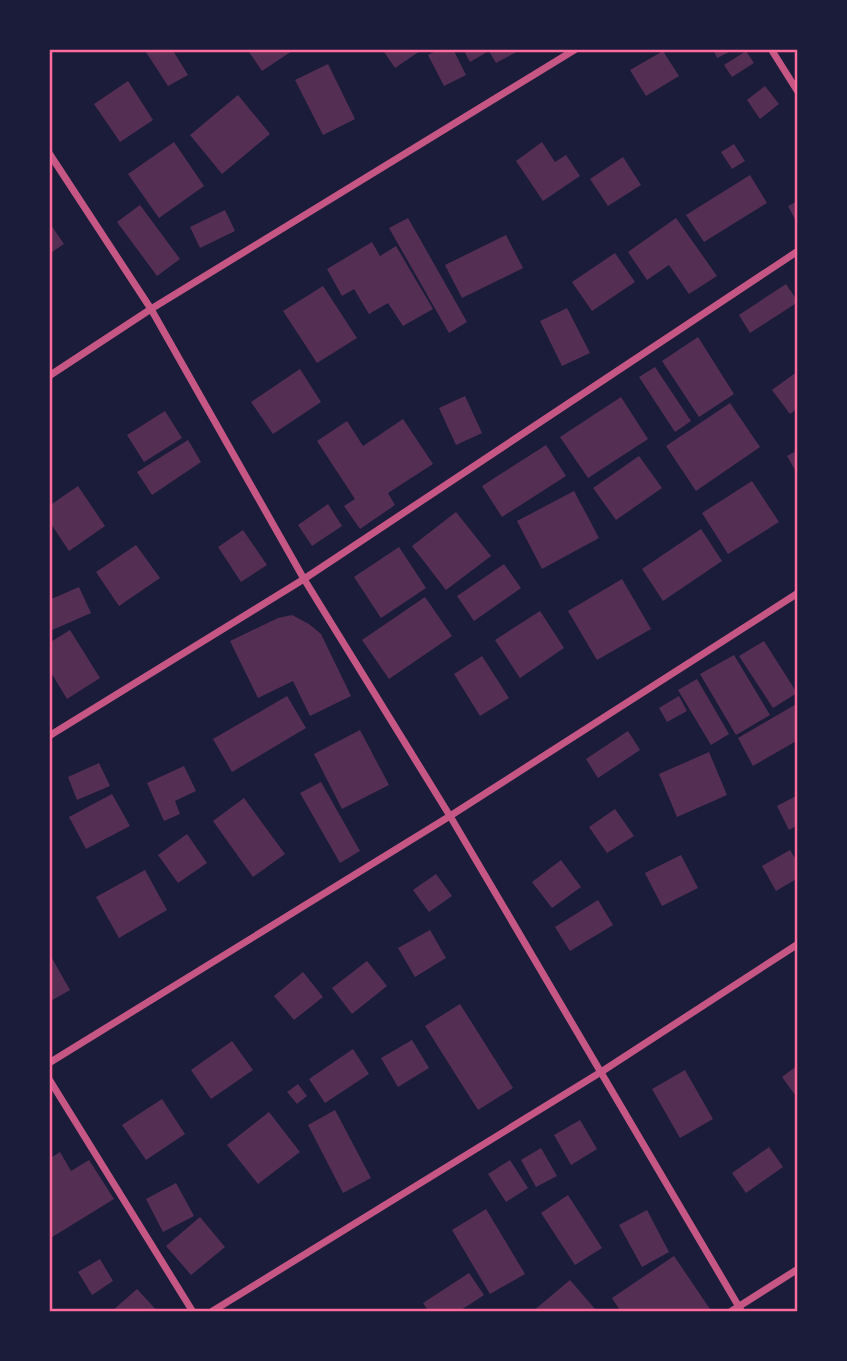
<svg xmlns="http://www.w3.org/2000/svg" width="847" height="1361" font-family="'Open Sans',sans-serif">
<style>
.building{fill:#542f53}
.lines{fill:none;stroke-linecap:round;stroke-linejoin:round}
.minor{stroke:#c65784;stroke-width:7}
.neatline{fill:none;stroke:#ff6b9d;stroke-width:2.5}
</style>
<rect width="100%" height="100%" fill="#1b1b3a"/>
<g class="building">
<polygon points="144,49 172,49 188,75 168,86"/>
<polygon points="247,49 295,49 262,71"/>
<polygon points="382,49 423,49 395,68"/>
<polygon points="440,49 453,49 466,75 444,86 428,55"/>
<polygon points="463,49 522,49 496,63 489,51 470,62"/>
<polygon points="713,49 735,49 717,58"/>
<polygon points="663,51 679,76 646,96 630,70"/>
<polygon points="746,51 754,63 732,77 724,65"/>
<polygon points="328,64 355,119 323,135 295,80"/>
<polygon points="128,81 153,120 120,142 94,104"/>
<polygon points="765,86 779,104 760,119 747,100"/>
<polygon points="238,95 270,134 222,174 190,135"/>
<polygon points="174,142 204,186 159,218 128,174"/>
<polygon points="542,142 555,162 566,155 580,176 543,201 516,161"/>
<polygon points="734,144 745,161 732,169 721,152"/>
<polygon points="623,157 641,185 608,206 590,179"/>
<polygon points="750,175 767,203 704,242 686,215"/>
<polygon points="798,201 798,225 788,206"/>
<polygon points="140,205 180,259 157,276 117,222"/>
<polygon points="225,210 235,231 200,248 190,227"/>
<polygon points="408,218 467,322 449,333 389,228"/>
<polygon points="676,218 717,276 689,294 669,265 647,280 628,252"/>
<polygon points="49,222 64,244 49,254"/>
<polygon points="506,235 523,268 462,298 445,265"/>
<polygon points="372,242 380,256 396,246 433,309 403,326 388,303 369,314 354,289 342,296 327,269"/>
<polygon points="615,253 635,282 592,311 572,282"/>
<polygon points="786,284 798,302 750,333 739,315"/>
<polygon points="323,286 357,338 317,363 283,311"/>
<polygon points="567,308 590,353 562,366 540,321"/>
<polygon points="698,337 734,394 699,417 662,361"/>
<polygon points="655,367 691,421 675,432 639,377"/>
<polygon points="300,369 321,402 273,434 251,402"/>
<polygon points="798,371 798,408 790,414 772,390"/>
<polygon points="465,396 482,433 456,445 439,408"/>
<polygon points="621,397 648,439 588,478 560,437"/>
<polygon points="730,403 760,447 696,491 666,446"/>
<polygon points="165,411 182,438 144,462 127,435"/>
<polygon points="403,419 433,464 388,493 395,505 360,529 344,506 355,499 317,441 347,421 363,446"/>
<polygon points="188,440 201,462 152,495 137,472"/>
<polygon points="546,445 566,476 502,517 482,486"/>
<polygon points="798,450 798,475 787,456"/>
<polygon points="639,456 662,488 616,520 593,488"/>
<polygon points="752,481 779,522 728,554 702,513"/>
<polygon points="78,486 105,526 69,551 49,521 49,506"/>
<polygon points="574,491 599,538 542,569 517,521"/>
<polygon points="328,504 342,526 312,546 298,525"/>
<polygon points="456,512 491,556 446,590 412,546"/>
<polygon points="701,529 722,561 663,601 642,569"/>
<polygon points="243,530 267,565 241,582 218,547"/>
<polygon points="136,545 160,578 119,606 96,572"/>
<polygon points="399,547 426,588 381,618 354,577"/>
<polygon points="504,564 521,588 474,621 457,596"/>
<polygon points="622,579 651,629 597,660 568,611"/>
<polygon points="79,587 91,613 50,631 49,600"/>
<polygon points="425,597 452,636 389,679 362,640"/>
<polygon points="540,611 564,648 520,678 495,640"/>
<polygon points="292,615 309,624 321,634 351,696 310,716 293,681 258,698 230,641 278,618"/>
<polygon points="70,630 100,678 67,699 49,669 49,643"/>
<polygon points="764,641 797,693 773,708 739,656"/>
<polygon points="734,655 770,715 736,735 700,674"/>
<polygon points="482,656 509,698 480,716 454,674"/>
<polygon points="697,679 729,734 711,745 678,690"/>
<polygon points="287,696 306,728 232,772 213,739"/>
<polygon points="679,696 687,711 667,722 659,708"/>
<polygon points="798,703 798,740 753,766 738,738"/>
<polygon points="360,730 389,785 342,809 314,754"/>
<polygon points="628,731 640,750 598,778 586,759"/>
<polygon points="709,752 727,795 677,817 659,774"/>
<polygon points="99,763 110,786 77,800 68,777"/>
<polygon points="184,766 196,791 175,801 180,814 164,821 147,783"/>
<polygon points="321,782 360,851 340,863 300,793"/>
<polygon points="112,794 130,826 86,849 69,817"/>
<polygon points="798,795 798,825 789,830 777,806"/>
<polygon points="244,798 285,854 253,877 213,821"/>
<polygon points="615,809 634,836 607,853 589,827"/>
<polygon points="187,834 207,863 178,883 158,855"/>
<polygon points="790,850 798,863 798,878 776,891 762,866"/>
<polygon points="681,855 698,888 662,906 645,873"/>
<polygon points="561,860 581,887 552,908 532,882"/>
<polygon points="145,870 167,910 119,938 96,897"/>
<polygon points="436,874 452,896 429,912 413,890"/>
<polygon points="598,900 613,925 570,951 555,927"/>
<polygon points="430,930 446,958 415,977 398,948"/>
<polygon points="49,953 70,990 49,1002"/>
<polygon points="367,961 387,986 352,1014 332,988"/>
<polygon points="303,972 323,997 294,1020 274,996"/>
<polygon points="460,1004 513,1088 478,1110 425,1026"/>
<polygon points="412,1040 429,1068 398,1087 381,1058"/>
<polygon points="232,1041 253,1070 211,1099 191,1070"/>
<polygon points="353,1049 369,1074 325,1103 309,1079"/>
<polygon points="798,1065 798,1099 782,1077"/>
<polygon points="685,1070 713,1119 680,1138 652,1089"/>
<polygon points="298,1084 307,1096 297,1104 287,1092"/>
<polygon points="162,1099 185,1134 146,1160 122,1125"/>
<polygon points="335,1110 371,1178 343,1193 308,1125"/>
<polygon points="269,1112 300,1152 258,1184 227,1145"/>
<polygon points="580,1120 597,1149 571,1165 554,1135"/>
<polygon points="769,1147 783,1167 746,1193 732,1173"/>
<polygon points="541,1148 557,1176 536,1187 521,1160"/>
<polygon points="60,1152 71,1171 89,1160 114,1199 49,1239 49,1159"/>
<polygon points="510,1160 528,1188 506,1202 488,1174"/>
<polygon points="176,1183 194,1216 163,1232 146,1199"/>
<polygon points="568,1195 602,1248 575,1265 541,1213"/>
<polygon points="486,1209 525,1274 490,1294 452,1230"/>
<polygon points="647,1210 669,1252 642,1267 619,1225"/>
<polygon points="200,1217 225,1247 191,1275 166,1246"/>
<polygon points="674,1256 712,1312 621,1312 612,1298"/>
<polygon points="100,1259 113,1281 92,1295 78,1272"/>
<polygon points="469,1273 484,1295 458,1312 429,1312 423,1303"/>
<polygon points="570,1280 595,1309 592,1312 532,1312"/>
<polygon points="137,1289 158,1312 114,1312 112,1311"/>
</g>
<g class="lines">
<g class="minor">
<polyline points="771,49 798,92"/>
<polyline points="49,153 151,309 304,579 450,816 742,1312"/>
<polyline points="49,376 151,309 576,49"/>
<polyline points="49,736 304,579 798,251"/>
<polyline points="49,1063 450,816 798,593"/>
<polyline points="49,1079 193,1312"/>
<polyline points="211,1312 601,1072 798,944"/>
<polyline points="730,1312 798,1269"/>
</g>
</g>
<rect width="847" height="1361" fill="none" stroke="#1b1b3a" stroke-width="102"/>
<rect x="51" y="51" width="745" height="1259" class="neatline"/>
</svg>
